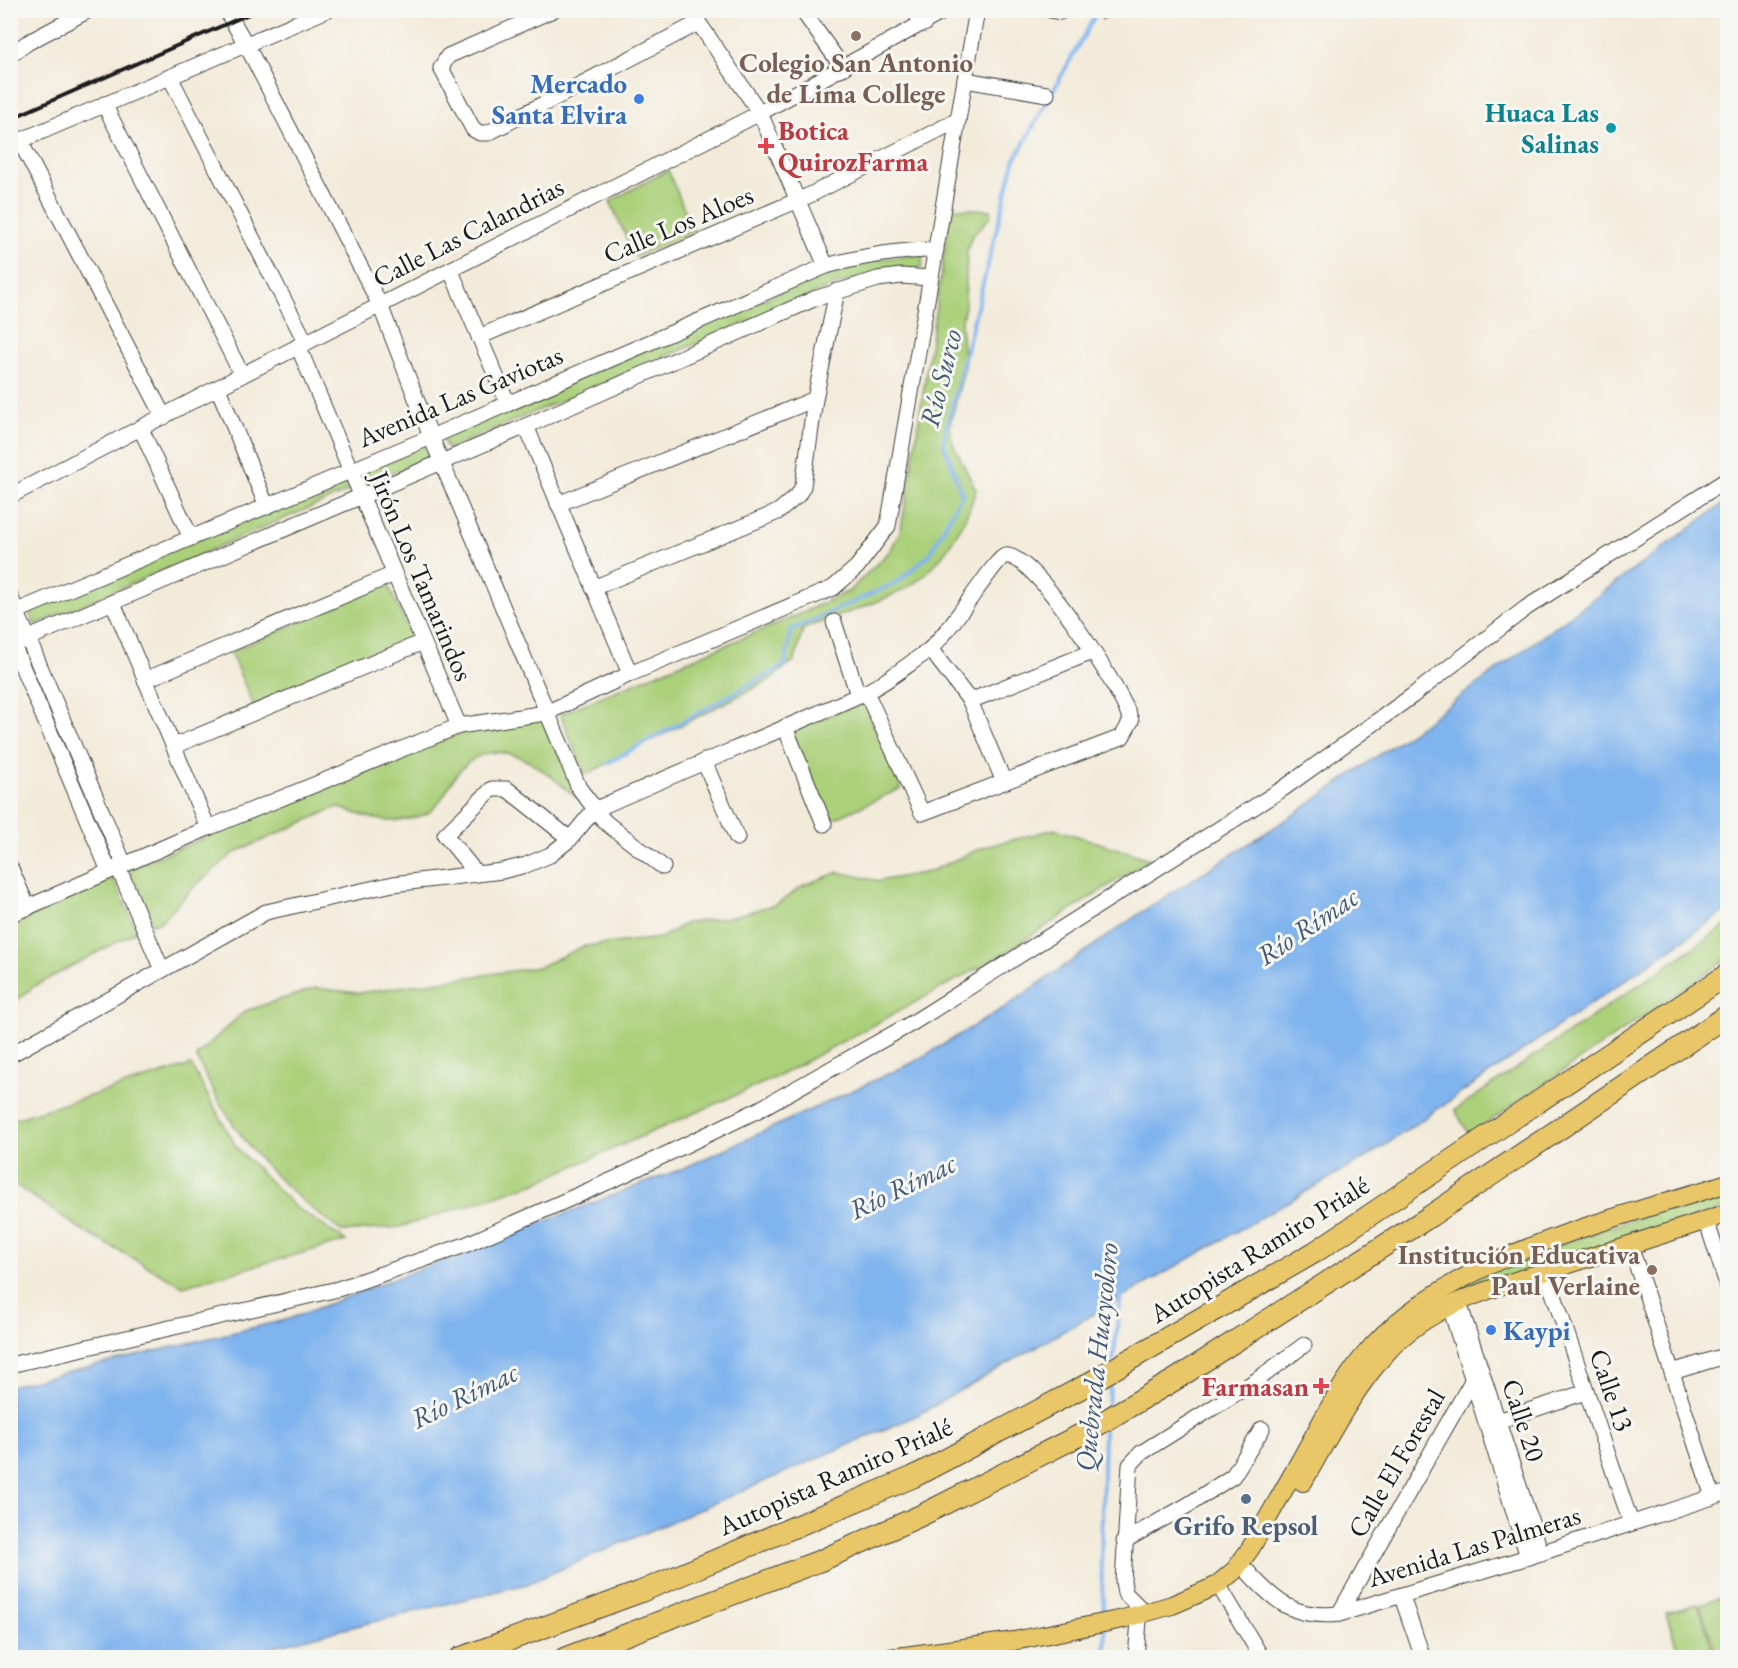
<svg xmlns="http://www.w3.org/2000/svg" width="1738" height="1668" font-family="'EB Garamond',serif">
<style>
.green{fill:#abd07a;stroke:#64764b;stroke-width:1.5}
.water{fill:#80b4ee;stroke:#4e6885;stroke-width:1.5}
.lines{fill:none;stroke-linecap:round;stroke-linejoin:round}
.stream{stroke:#80b4ee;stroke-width:4}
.minor-casing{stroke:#3c3b38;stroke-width:17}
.major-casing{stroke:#3c3b38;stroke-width:20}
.highway-casing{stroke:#3c3b38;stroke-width:23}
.minor{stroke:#fff;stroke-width:15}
.major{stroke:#e9c769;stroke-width:18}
.highway{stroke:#e9c769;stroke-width:21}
.rail{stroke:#1c1c1c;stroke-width:4}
.education-dot{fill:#8d6e63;stroke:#f6f6f2;stroke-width:2}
.shop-dot{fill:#3f7fe0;stroke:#f6f6f2;stroke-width:2}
.culture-dot{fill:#0f9aa8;stroke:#f6f6f2;stroke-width:2}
.health-dot{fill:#e0444e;stroke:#f6f6f2;stroke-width:2}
.service-dot{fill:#5c6f8a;stroke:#f6f6f2;stroke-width:2}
.labels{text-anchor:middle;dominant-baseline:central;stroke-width:6;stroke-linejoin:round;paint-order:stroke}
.education-label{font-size:27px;font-weight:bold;fill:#785e54;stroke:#f6f6f2}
.shop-label{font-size:27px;font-weight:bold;fill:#366cbe;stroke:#f6f6f2;text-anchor:end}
.culture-label{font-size:27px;font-weight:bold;fill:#0d838f;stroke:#f6f6f2;text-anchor:end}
.health-label{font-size:27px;font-weight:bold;fill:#be3a42;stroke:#f6f6f2;text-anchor:start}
.street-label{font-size:27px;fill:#1c1c1c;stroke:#f6f6f2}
.service-label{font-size:27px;font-weight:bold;fill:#4e5e75;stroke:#f6f6f2}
.water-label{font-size:28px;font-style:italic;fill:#445970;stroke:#f6f6f2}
</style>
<rect width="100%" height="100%" fill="#f6f6f2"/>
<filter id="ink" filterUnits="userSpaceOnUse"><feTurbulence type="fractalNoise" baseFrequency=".0167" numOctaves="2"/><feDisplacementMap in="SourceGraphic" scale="12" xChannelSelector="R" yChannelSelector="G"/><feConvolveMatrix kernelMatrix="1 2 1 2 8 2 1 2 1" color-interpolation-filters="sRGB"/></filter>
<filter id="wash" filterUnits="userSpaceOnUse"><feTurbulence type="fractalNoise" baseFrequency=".008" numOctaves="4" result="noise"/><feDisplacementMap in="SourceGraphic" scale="24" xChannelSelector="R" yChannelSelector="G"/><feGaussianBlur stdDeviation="1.35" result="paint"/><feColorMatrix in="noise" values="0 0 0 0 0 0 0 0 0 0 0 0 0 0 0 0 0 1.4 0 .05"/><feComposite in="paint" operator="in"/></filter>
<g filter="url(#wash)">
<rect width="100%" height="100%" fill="#f3ebda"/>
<g class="green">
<polygon points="668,170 694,232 635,257 610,201"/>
<path d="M 951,208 L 991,210 L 991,216 L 972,236 L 967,251 L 965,306 L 961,324 L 965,366 L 950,424 L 952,441 L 976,490 C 965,527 938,572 903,590 C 872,606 836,616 803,629 L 795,660 L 769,680 L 585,775 L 560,714 L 795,616 L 849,591 L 890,551 L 901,529 L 913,459 Z"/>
<polygon points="923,254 922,268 896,269 835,285 447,449 441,436 849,263"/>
<polygon points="423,443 429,457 368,484 362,471"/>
<polygon points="343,478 349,491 35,625 28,611"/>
<polygon points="388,584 412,639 254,707 230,652"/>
<polygon points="863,701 902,788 828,822 792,731"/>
<path d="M 544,717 L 578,799 C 542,768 493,723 454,778 C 447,789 438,809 426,814 C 391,828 370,818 337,807 L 234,853 L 195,886 L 160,922 L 152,924 L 128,869 L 465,731 Z"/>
<path d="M 1055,829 L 1150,859 L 995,959 L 777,1077 L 533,1184 L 400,1227 L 342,1232 C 271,1179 233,1138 196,1056 L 245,1011 L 316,988 L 358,993 L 539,967 L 584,946 L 661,938 L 686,923 L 731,917 L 777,904 L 804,885 L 839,872 L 879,881 L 929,872 L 981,848 Z"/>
<polygon points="113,878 137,931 33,987 11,1006 11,925"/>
<polygon points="1727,925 1727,959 1469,1135 1455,1110"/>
<polygon points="191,1065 237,1148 295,1207 346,1241 183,1286 87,1233 11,1182 11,1120"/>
<polygon points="1727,1186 1727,1208 1445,1305 1402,1323 1494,1268"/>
<polygon points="1727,1596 1727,1657 1717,1657 1700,1604"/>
<polygon points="1698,1604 1715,1657 1680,1657 1666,1613"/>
</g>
<polygon class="water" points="1727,501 1727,910 1375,1152 918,1415 527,1584 231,1657 11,1658 10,1386 289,1319 684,1168 914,1062 1007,1006 1143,911 1295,814 1427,721"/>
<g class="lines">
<g class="stream">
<polyline points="608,763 785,665 791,630 898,582 930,554 962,494 943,442 1014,161 1097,12"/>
<polyline points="1113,1361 1121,1294"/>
<polyline points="1107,1411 1111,1380"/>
<polyline points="1104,1618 1101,1563 1104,1431"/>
<polyline points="1105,1628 1106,1658"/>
</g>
</g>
</g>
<g filter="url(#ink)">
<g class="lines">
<defs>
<g id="minor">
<polyline points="226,10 247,46 380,305 431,437 579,788 605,822 663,867"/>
<polyline points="553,10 448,56 441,68 473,129 480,133 488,133 698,23"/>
<polyline points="690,10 760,113 826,266"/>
<polyline points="802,10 843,68"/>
<polyline points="913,10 924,24"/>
<polyline points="1050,10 1060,12"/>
<polyline points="1102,11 1102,10"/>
<polyline points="10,55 27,43 89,10"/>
<polyline points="170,77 306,343"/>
<polyline points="965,80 1047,94"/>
<polyline points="104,104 242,375"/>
<polyline points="20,141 164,417"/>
<polyline points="10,145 327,10"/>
<polyline points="451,271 508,404"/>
<polyline points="479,337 810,195 958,120"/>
<polyline points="298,346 459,726"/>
<polyline points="218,388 267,507"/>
<polyline points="526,426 630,674"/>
<polyline points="141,429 191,538"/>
<polyline points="10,496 242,375 760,113 946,10"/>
<polyline points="558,504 815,399"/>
<polyline points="593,588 778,512 798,495 803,486 815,399 837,291"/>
<polyline points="10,596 124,864"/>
<polyline points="113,603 208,828"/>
<path d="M 10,614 L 431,437 L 826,266 C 863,256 897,250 936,250"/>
<polyline points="834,622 858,695"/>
<polyline points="10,638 109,871"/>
<polyline points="10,646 526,426 814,299 878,279 901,276 930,278"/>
<polyline points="931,650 970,701 1004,782"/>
<polyline points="145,680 394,574"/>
<polyline points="970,701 1092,652"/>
<polyline points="785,727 824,824"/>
<polyline points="174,746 423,642"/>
<polyline points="704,761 737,838"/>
<polyline points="10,867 28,908"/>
<polyline points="118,867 162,970"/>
<polyline points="477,874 445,835 492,789 507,789 570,839"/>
<polyline points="10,915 208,828 459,726 546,713 630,674 833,588 857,567 888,526 977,10"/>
<path d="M 10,1055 L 266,912 L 393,884 L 502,871 L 526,865 L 550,855 L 570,839 L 594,810 C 683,770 775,733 864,693 C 886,683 906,666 925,653 C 946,640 994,559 1005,556 C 1032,549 1125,695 1131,721 L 1122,737 L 922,813 L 866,692"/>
<polyline points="1706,1220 1728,1287"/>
<polyline points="1630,1245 1713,1497"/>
<polyline points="1546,1272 1631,1523"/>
<polyline points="1459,1303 1541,1553"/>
<polyline points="1450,1307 1528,1557"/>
<polyline points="10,1365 338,1289 465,1245 619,1177 758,1110 914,1022 1284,788 1412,696 1526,608 1728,479"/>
<polyline points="1672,1372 1728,1355"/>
<polyline points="1498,1421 1586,1392"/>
<polyline points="1124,1541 1188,1505 1233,1476 1262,1429"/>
<path d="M 1247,1571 C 1275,1602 1295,1619 1339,1614 L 1528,1557 L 1728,1492"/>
<polyline points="1222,1591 1262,1658"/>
<polyline points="1402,1597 1423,1658"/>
<polyline points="1339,1614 1472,1381 1481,1371"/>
<polyline points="1136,1658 1140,1608 1125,1593 1123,1581 1130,1465 1141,1453 1257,1380 1304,1345"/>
</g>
<g id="major">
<path d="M 1303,1482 C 1328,1438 1353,1390 1387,1352 C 1432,1301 1505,1285 1566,1265 C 1620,1248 1674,1231 1728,1213"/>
<path d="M 890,1658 L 1014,1641 L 1123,1619 L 1172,1605 L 1216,1586 L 1235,1570 L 1250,1549 C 1269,1516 1288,1483 1306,1450 C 1324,1418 1340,1385 1363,1357 C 1443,1257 1610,1221 1728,1183"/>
</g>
<g id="highway">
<polyline points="460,1658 640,1592 913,1477 1081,1388 1315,1252 1728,974"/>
<polyline points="565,1658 822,1560 922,1515 1084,1433 1176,1379 1429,1217 1728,1015"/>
</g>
</defs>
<use href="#minor" class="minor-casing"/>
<use href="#major" class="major-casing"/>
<use href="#highway" class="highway-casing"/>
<use href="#minor" class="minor"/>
<use href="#major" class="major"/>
<use href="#highway" class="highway"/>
<polyline class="rail" points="10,119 258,10"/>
</g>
</g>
<g class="education-dot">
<circle cx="856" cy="36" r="6"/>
<circle cx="1652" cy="1270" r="6"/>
</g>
<g class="shop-dot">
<circle cx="639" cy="99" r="6"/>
<circle cx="1491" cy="1330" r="6"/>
</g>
<circle class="culture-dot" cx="1611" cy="128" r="6"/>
<g class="health-dot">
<path d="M763 137h6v6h6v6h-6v6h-6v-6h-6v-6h6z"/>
<path d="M1318 1377h6v6h6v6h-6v6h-6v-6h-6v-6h6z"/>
</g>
<circle class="service-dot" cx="1246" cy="1499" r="6"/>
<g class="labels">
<g class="education-label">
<text x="856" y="62">Colegio San Antonio<tspan x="856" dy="31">de Lima College</tspan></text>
<text x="1640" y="1254" text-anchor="end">Institución Educativa<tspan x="1640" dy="31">Paul Verlaine</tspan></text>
</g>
<g class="shop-label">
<text x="627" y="83">Mercado<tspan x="627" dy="31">Santa Elvira</tspan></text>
<text x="1503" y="1330" text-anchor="start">Kaypi</text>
</g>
<g class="culture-label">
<text x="1599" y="112">Huaca Las<tspan x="1599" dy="31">Salinas</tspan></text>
</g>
<g class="health-label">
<text x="778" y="130">Botica<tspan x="778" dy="31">QuirozFarma</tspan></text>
<text x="1309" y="1386" text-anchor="end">Farmasan</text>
</g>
<g class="street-label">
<text transform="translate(678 224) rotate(-23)">Calle Los Aloes</text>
<text transform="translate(468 232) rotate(-27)">Calle Las Calandrias</text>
<text transform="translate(460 396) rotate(-23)">Avenida Las Gaviotas</text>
<text transform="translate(422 576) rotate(67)">Jirón Los Tamarindos</text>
<text transform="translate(1259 1249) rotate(-32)">Autopista Ramiro Prialé</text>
<text transform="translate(1612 1390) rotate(71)">Calle 13</text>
<text transform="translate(1524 1420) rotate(72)">Calle 20</text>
<text transform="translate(1396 1463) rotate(-60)">Calle El Forestal</text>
<text transform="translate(835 1476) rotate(-24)">Autopista Ramiro Prialé</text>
<text transform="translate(1474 1546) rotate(-17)">Avenida Las Palmeras</text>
</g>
<g class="service-label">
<text x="1246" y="1525">Grifo Repsol</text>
</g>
<g class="water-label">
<text transform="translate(940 378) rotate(-76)">Río Surco</text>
<text transform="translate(1307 926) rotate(-34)">Río Rímac</text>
<text transform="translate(902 1186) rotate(-26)">Río Rímac</text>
<text transform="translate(1096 1357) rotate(-84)">Quebrada Huaycoloro</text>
<text transform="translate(464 1395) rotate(-26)">Río Rímac</text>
</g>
</g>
<rect width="1738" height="1668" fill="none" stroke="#f6f6f2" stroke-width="36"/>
</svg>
